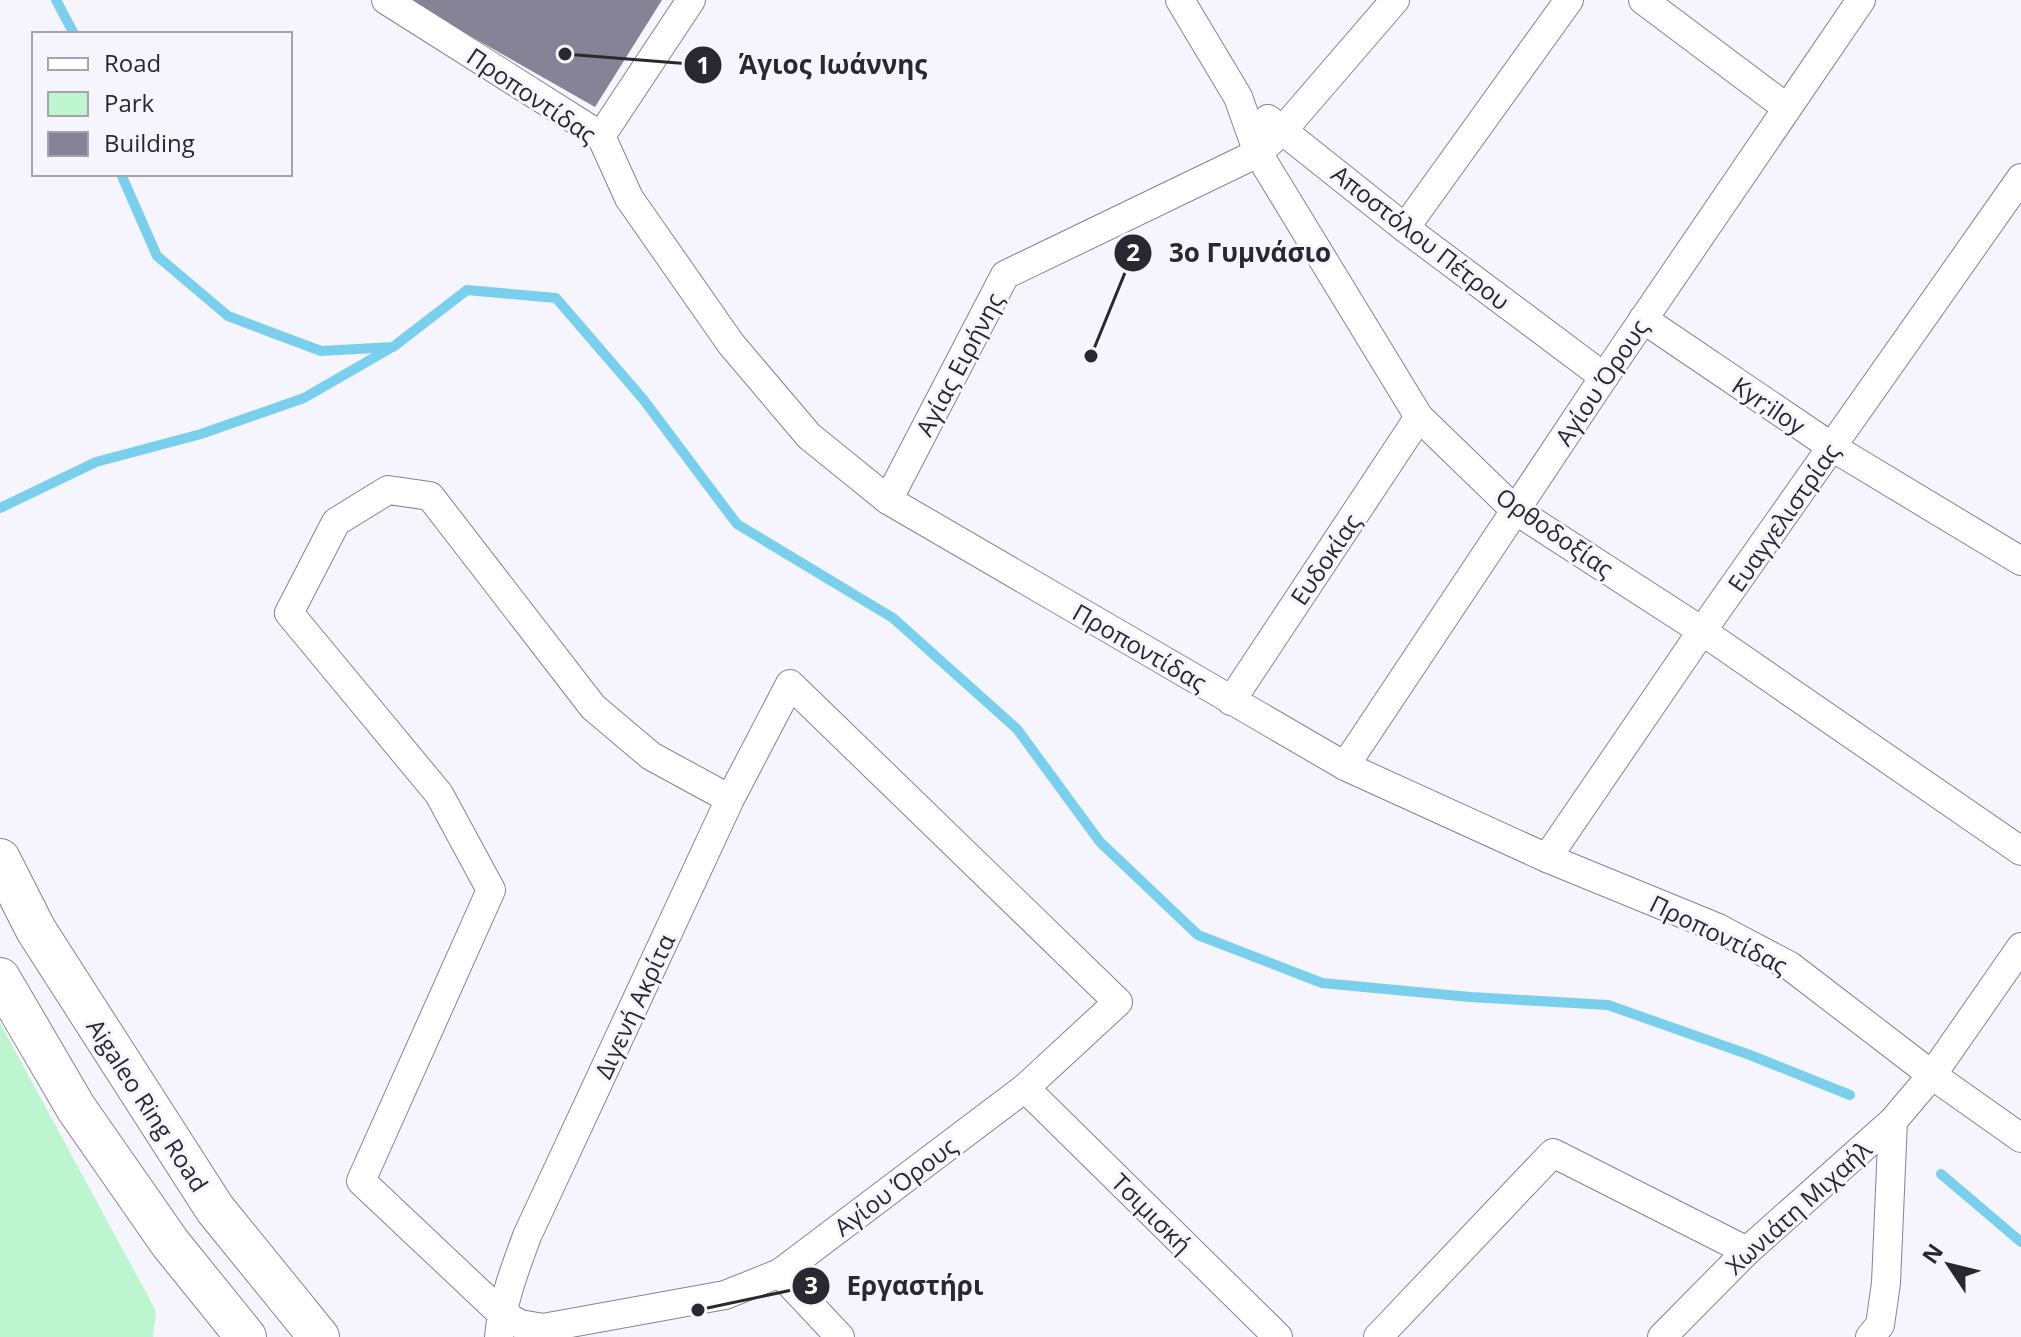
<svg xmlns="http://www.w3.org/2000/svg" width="2021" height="1337" font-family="'Open Sans',sans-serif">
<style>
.green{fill:#bdf5d0}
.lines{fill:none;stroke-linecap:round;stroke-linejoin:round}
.stream{stroke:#7acfed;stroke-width:10}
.building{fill:#878397}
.street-casing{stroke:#858296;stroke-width:30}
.secondary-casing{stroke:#858296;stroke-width:42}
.street{stroke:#fff;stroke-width:28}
.secondary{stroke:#fff;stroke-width:40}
.labels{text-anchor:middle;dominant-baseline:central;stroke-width:6;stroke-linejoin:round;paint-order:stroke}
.street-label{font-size:24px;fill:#292830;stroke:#f6f5fe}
.leader{fill:none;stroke:#292830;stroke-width:3}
.callout-dot{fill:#292830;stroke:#f6f5fe;stroke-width:3}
.mark-label{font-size:24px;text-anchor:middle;font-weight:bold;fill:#fff}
.callout-label{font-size:26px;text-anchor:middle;font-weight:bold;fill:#292830;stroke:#f6f5fe;stroke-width:6;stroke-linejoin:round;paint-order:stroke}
</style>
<rect width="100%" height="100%" fill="#f6f5fe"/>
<polygon class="green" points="0,1023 156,1311 153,1337 0,1337"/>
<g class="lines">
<g class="stream">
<polyline points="56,0 74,34"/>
<polyline points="121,174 157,256 228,316 321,351 393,347 467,290 556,298 643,399 737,524 893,618 1017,729 1100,842 1198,935 1322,983 1470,997 1608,1005 1750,1055 1850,1095"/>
<polyline points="0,508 96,462 201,434 304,398 389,349"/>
<polyline points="1941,1174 2021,1242"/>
</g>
</g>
<polygon class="building" points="407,0 662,0 595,107"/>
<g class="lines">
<defs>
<g id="street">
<polyline points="386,0 601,136 629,198 731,344 809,436 888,500 1345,766 1547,858 1718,928 1790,966 1932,1075 2021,1138"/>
<polyline points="1180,0 1238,97 1258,153 1419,417 1515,510 1702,631 2021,851"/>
<polyline points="1643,0 1787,108"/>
<polyline points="1268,119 1405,228 1604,377"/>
<polyline points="601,136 691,0"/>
<polyline points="1405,228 1569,0"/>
<polyline points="1643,319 1832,447 2021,561"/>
<polyline points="888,500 1005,275 1258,153 1283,130 1395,0"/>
<polyline points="1231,701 1419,417"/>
<polyline points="1345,766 1604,377 1861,0"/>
<polyline points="1547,858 1702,631 2021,178"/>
<polyline points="1025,1088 1278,1337"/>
<polyline points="780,1273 840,1337"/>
<path d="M 499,1337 C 502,1302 515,1269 527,1236 L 730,799 L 790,684 L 1118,1002 L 1025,1088 L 780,1273 L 725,1295 L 543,1328 L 520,1324 L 501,1313 L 361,1181 L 491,890 L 439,794 L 289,613 L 336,522 L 388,490 L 430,496 L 593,707 L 651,756 L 730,799"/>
<polyline points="1378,1337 1553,1153 1747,1251"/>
<polyline points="1662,1337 1747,1251 1893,1121 1932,1075 2021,947"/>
<polyline points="1870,1337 1880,1325 1886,1283 1893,1121"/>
</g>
<g id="secondary">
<polyline points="0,859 36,930 215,1209 319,1337"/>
<polyline points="0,978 76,1108 170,1243 246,1337"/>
</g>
</defs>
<use href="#street" class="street-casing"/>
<use href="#secondary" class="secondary-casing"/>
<use href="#street" class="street"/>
<use href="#secondary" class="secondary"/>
</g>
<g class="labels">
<g class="street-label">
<text transform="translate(532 95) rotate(34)">Προποντίδας</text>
<text transform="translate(1421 237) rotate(38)">Αποστόλου Πέτρου</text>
<text transform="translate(959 364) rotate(-62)">Αγίας Ειρήνης</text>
<text transform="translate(1601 382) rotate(-56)">Αγίου Όρους</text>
<text transform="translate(1769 405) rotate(34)">Kyr;iloy</text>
<text transform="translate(1783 517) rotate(-55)">Ευαγγελιστρίας</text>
<text transform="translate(1555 532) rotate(35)">Ορθοδοξίας</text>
<text transform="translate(1325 559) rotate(-56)">Ευδοκίας</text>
<text transform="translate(1140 647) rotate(30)">Προποντίδας</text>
<text transform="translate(1719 934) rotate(26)">Προποντίδας</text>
<text transform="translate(634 1006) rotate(-65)">Διγενή Ακρίτα</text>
<text transform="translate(148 1105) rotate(57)">Aigaleo Ring Road</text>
<text transform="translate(895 1186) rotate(-37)">Αγίου Όρους</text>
<text transform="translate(1798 1207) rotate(-42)">Χωνιάτη Μιχαήλ</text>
<text transform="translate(1152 1213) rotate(45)">Τσιμισκή</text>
</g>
</g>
<path class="leader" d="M565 54L703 65M1091 356L1133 253M698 1310L811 1286"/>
<g class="callout-dot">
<circle cx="565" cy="54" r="8"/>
<circle cx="1091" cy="356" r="8"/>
<circle cx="698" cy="1310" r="8"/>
<circle cx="703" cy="65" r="20"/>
<circle cx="1133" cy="253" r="20"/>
<circle cx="811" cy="1286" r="20"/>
</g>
<g class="mark-label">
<text x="703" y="74">1</text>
<text x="1133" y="261">2</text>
<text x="811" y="1294">3</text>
</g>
<g class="callout-label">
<text x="833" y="74">Άγιος Ιωάννης</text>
<text x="1250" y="262">3ο Γυμνάσιο</text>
<text x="915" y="1295">Εργαστήρι</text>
</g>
<rect x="32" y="32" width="260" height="144" fill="#f6f5fe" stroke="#a4a3ac" stroke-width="2"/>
<rect x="48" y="58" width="40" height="12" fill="#ffffff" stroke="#a4a3ac" stroke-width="2"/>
<text x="104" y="72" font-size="24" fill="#292830">Road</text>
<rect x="48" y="92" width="40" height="24" fill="#bdf5d0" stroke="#a4a3ac" stroke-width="2"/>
<text x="104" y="112" font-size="24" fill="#292830">Park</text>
<rect x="48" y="132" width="40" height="24" fill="#878397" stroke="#a4a3ac" stroke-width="2"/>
<text x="104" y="152" font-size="24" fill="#292830">Building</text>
<g transform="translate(1949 1265) rotate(305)" stroke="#f6f5fe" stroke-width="6" paint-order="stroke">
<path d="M0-6L14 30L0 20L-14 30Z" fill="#292830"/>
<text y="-12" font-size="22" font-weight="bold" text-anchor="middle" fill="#292830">N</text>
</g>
</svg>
